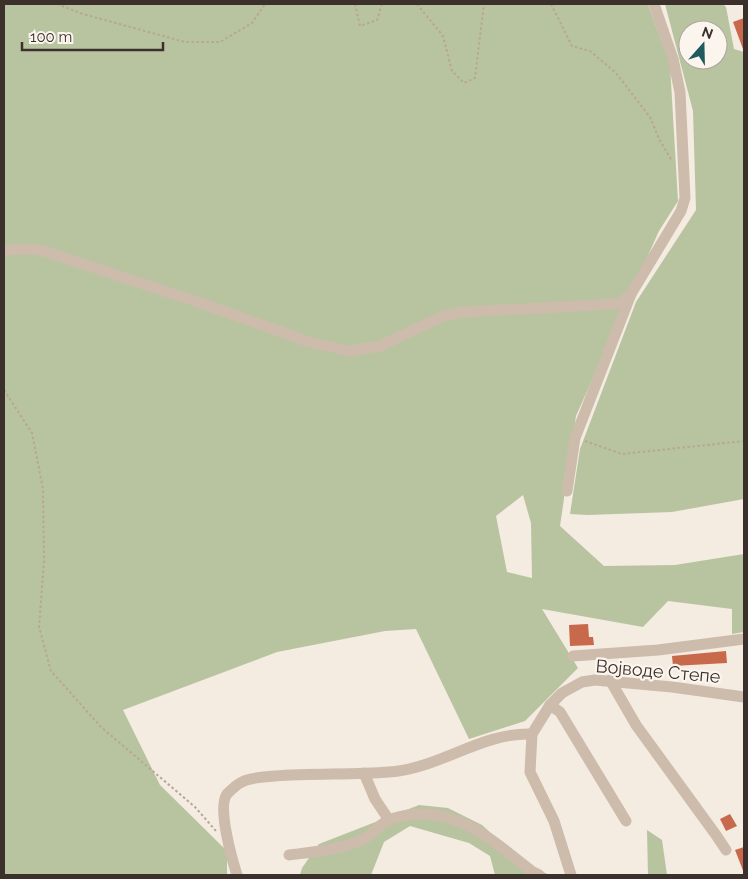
<svg xmlns="http://www.w3.org/2000/svg" width="748" height="879" font-family="Raleway,sans-serif">
<style>
.green{fill:#b8c4a0;fill-rule:evenodd}
.building{fill:#c8694b}
.lines{fill:none;stroke-linecap:round;stroke-linejoin:round}
.path{stroke:#b9a596;stroke-width:2;stroke-dasharray:2.5 2.5;stroke-linecap:butt}
.minor{stroke:#cdbbac;stroke-width:11}
.labels{text-anchor:middle;dominant-baseline:central;stroke-width:4.5;stroke-linejoin:round;paint-order:stroke}
.street-label{font-size:18px;fill:#3b302b;stroke:#fbf5ee}
</style>
<rect width="100%" height="100%" fill="#f4ebe1"/>
<g class="green">
<path d="M 4,4 L 648,4 L 670,65 L 678,201 L 659,231 L 576,416 L 560,526 L 604,566 L 675,565 L 744,554 L 744,632 L 732,634 L 732,609 L 668,601 L 643,627 L 542,609 L 578,668 L 525,721 L 469,739 L 416,629 L 385,631 L 277,652 L 123,710 L 160,785 L 227,851 L 227,875 L 4,875 ZM 523,495 L 531,523 L 532,578 L 507,572 L 496,516 Z"/>
<path d="M 665,4 L 723,4 L 726,7 L 734,49 L 744,52 L 744,499 L 672,512 L 588,515 L 570,514 L 580,449 L 636,302 L 696,210 L 693,111 ZM 688,30 L 718,30 L 718,60 L 688,60 Z"/>
<polygon points="419,805 448,808 482,825 521,860 549,875 495,875 490,856 469,843 410,826 384,842 371,875 300,875 302,868 319,844"/>
<polygon points="647,830 662,840 667,875 648,875"/>
</g>
<g class="building">
<polygon points="744,18 744,49 743,49 733,22"/>
<polygon points="588,624 589,637 593,637 594,645 570,646 569,625"/>
<polygon points="726,651 727,663 673,666 672,656"/>
<polygon points="730,814 737,826 726,831 720,819"/>
<polygon points="744,847 744,873 735,850"/>
</g>
<g class="lines">
<g class="path">
<polyline points="57,4 83,14 185,42 220,42 252,23 265,4"/>
<polyline points="355,4 360,26 377,20 382,4"/>
<polyline points="417,4 443,36 452,71 464,83 475,78 484,4"/>
<polyline points="551,4 572,46 590,51 616,73 650,117 659,139 672,161"/>
<polyline points="709,4 710,4"/>
<polyline points="4,390 32,433 43,489 44,562 39,627 51,671 101,727 195,807 216,831"/>
<polyline points="585,441 622,454 744,441"/>
</g>
<g class="minor">
<polyline points="4,250 30,249 44,251 201,303 309,342 349,351 380,346 443,316 462,312 598,305 620,303 631,294 681,211 685,198 680,92 673,59 654,4"/>
<polyline points="567,491 575,438 631,294"/>
<polyline points="573,656 658,650 744,639"/>
<polyline points="610,680 636,725 716,835 726,850"/>
<polyline points="550,705 560,712 626,821"/>
<polyline points="364,773 375,799 389,820"/>
<path d="M 289,855 C 312,852 338,850 360,841 C 371,837 379,823 391,819 C 451,800 489,838 533,872 L 539,875"/>
<path d="M 237,875 C 232,859 217,807 227,794 C 231,790 237,784 242,782 C 251,777 265,777 275,776 C 313,773 352,775 389,772 C 439,769 481,732 532,734"/>
<polyline points="571,875 554,821 530,772 532,734 550,705 562,693 582,682 595,680 672,687 744,697"/>
</g>
</g>
<g class="labels">
<g class="street-label">
<text transform="translate(658 671) rotate(5)">Војводе Степе</text>
</g>
</g>
<rect width="748" height="879" fill="none" stroke="#3b302b" stroke-width="10"/>
<g transform="translate(703 45) rotate(20)"><circle r="24" fill="#fbf5ee" stroke="#aea6a0"/>
<path d="M0-4L9 19L0 12L-9 19Z" fill="#1f5a5e"/>
<text y="-8" font-size="14" font-weight="bold" text-anchor="middle" fill="#3b302b">N</text>
</g>
<path d="M22 42v8h141v-8" fill="none" stroke="#3b302b" stroke-width="2.5"/>
<text x="30" y="42" font-size="15" fill="#3b302b" stroke="#fbf5ee" stroke-width="4" paint-order="stroke">100 m</text>
</svg>
